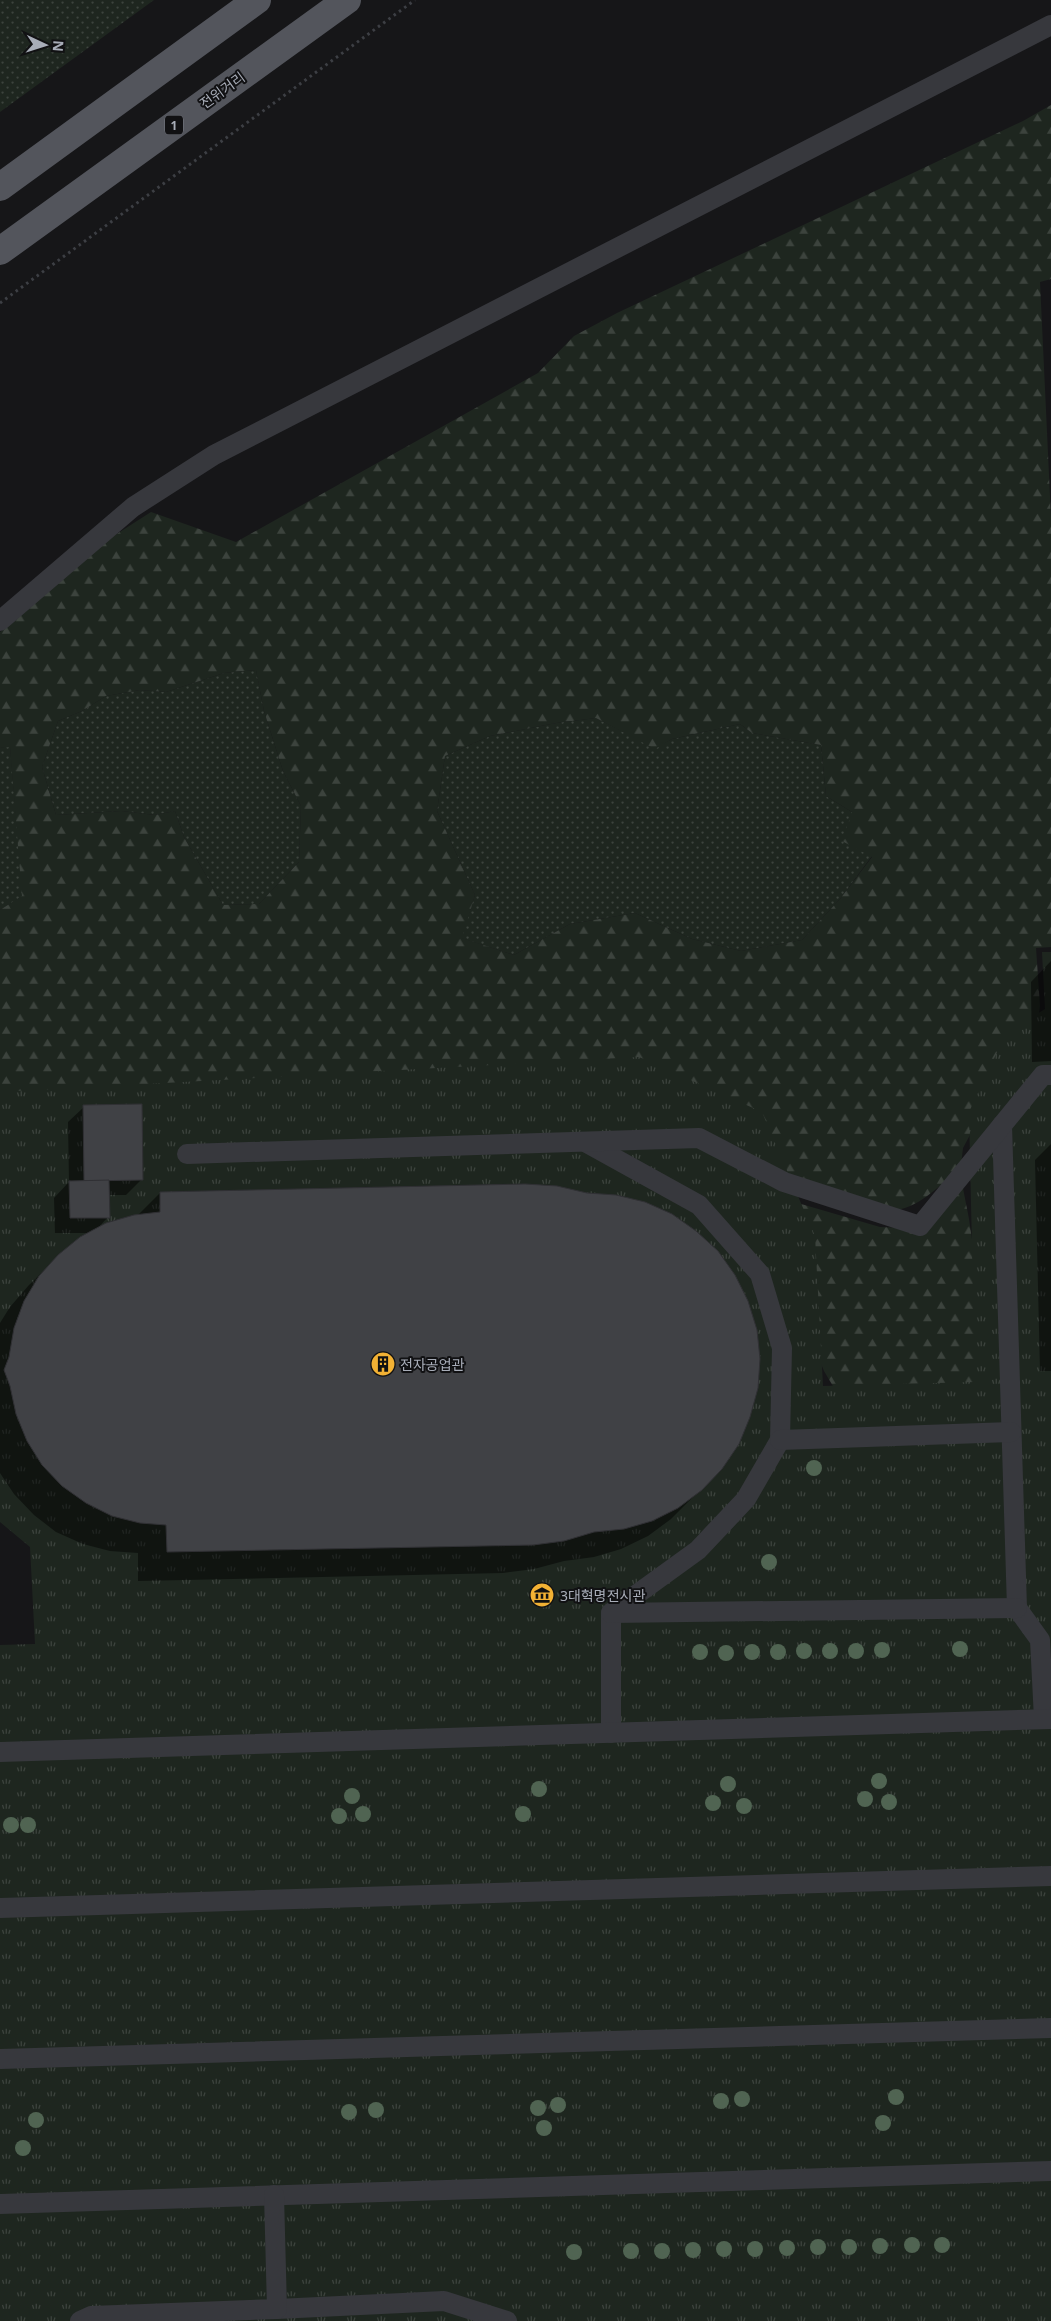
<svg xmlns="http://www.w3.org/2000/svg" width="1051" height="2321" font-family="'Noto Sans','Noto Sans KR',sans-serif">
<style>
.grass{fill:url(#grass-dots)}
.forest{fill:url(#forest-firs);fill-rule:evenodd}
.park{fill:url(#park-tufts)}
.shadow{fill:#0007}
.building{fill:#404145;stroke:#303034}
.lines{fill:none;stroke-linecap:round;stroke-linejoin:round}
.path{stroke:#3d3f44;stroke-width:3;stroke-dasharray:2.5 4;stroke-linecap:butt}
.service{stroke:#37383d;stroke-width:20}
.primary{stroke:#53555c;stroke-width:28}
.tree{fill:#506452}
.labels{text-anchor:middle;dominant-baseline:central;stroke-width:4;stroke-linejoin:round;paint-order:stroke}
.shield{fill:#111113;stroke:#7b7e86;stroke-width:1}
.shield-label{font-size:12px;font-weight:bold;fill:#a8adb8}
.street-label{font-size:14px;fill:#a8adb8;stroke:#111113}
.poi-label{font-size:14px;fill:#a8adb8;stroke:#111113;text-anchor:start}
</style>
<defs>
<pattern id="grass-dots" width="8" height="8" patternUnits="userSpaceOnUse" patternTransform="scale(1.25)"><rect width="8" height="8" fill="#1e261f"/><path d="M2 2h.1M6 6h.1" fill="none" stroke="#3c433d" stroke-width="1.8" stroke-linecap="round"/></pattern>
<pattern id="forest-firs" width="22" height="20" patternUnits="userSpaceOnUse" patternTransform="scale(1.25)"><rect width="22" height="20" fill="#1e261f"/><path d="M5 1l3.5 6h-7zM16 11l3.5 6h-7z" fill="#3c433d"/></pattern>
<pattern id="park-tufts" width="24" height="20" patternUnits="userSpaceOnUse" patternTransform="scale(1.25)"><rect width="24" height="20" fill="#1e261f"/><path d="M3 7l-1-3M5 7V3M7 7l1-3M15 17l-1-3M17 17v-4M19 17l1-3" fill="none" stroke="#3c433d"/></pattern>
</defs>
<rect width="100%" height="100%" fill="#161618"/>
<g class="grass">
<polygon points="0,0 154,0 0,112"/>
<polygon points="256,670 264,711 283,771 301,806 299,862 259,904 223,905 184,837 175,811 155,815 121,811 56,815 42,767 58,721 82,711 106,696 140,690 166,692 224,673"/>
<polygon points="596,718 655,748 672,739 740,724 752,733 821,745 826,796 852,812 872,856 840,899 802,940 741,951 692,939 635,913 570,924 514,955 461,938 475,895 437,811 445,756 490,736 556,723"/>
<polygon points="10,746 23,896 0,910 0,748"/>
</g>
<path class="forest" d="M 1051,105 L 1051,279 L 1040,282 L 1051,518 L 1051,947 L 1036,948 L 1040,1006 L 1037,1029 L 997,1084 L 963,1148 L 960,1173 L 969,1219 L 978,1281 L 982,1420 L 853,1420 L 824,1371 L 790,1287 L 784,1199 L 880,1227 L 904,1228 L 937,1209 L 947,1180 C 935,1190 917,1206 901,1209 C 880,1213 845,1199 825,1193 L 0,1242 L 0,910 L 22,896 L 10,747 L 0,748 L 0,632 L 112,537 L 151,512 L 236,542 L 538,373 L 574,336 L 617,313 L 1023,121 ZM 256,670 L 264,711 L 283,771 L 301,806 L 299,862 L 259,904 L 223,905 L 184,837 L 175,811 L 155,815 L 121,811 L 56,815 L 42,767 L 58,721 L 82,711 L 106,696 L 140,690 L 166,692 L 224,673 ZM 596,718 L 655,749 L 672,739 L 740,724 L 752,733 L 821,745 L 826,796 L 852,812 L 842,841 L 872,857 L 840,899 L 802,940 L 741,951 L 692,939 L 635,913 L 570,924 L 514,955 L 462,938 L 475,895 L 437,811 L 445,756 L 490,736 L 556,723 Z"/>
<polygon class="park" points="1042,952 1051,952 1051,2321 0,2321 0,1645 35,1644 30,1547 0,1522 0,1092 639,1057 762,1112 815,1236 823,1386 975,1382 969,1112 1006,1033 1045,1009"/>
<g class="shadow">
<polygon points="1051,961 1051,1061 1032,1062 1031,982"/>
<polygon points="84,1107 142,1179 126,1195 108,1195 108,1217 97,1229 138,1215 160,1193 701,1489 671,1519 648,1536 621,1549 594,1557 564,1561 534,1569 503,1573 138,1581 138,1553 110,1551 83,1544 56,1532 34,1515 14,1494 0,1473 0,1323 10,1307 29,1285 59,1256 91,1233 55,1233 54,1198 69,1182 68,1122"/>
<polygon points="1051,1144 1051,1371 1040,1371 1035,1160"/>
</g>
<g class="building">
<polygon points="142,1104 143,1180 84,1181 83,1105"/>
<polygon points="109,1180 110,1218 70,1218 69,1181"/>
<polygon points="525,1184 557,1186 587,1193 616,1195 645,1202 672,1214 696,1231 718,1251 735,1275 748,1301 757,1330 760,1359 758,1388 750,1417 739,1444 722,1469 702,1490 678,1508 652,1521 624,1529 594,1532 564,1541 533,1545 167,1552 166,1525 140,1523 112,1516 86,1503 62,1486 42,1465 27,1441 16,1414 10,1386 4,1370 9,1357 14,1328 24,1301 39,1276 58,1255 80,1237 106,1223 134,1215 160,1212 160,1192"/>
</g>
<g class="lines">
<polyline class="path" points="0,303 415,0"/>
<g class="service">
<polyline points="0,621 133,507 214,455 1051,25"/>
<polyline points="1002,1125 1017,1608 1040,1640 1044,1719"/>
<polyline points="587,1143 699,1205 760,1274 782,1348 780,1440 746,1499 698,1550 611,1613 611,1733"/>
<polyline points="187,1154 699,1138 784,1182 920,1226 1043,1075 1051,1075"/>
<polyline points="780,1440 1011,1432"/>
<polyline points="611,1613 1017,1608"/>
<polyline points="0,1752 1051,1719"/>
<polyline points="0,1908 1051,1876"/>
<polyline points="0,2059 1051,2028"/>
<polyline points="0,2204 1051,2171"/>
<polyline points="277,2309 444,2301 507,2321"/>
<polyline points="80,2321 91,2316 277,2309 274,2195"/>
</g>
<g class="primary">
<polyline points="0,187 257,0"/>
<polyline points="0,251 347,0"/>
</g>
</g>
<g class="tree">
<circle cx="814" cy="1468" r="8"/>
<circle cx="769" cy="1562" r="8"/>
<circle cx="960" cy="1649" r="8"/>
<circle cx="882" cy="1650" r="8"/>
<circle cx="804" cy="1651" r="8"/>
<circle cx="830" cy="1651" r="8"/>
<circle cx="856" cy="1651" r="8"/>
<circle cx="700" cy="1652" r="8"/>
<circle cx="752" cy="1652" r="8"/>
<circle cx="778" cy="1652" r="8"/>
<circle cx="726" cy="1653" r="8"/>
<circle cx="879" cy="1781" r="8"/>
<circle cx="728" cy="1784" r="8"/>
<circle cx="539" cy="1789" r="8"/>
<circle cx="352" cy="1796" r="8"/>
<circle cx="865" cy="1799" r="8"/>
<circle cx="889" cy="1802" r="8"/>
<circle cx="713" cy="1803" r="8"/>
<circle cx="744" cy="1806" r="8"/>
<circle cx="363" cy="1814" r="8"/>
<circle cx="523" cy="1814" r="8"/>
<circle cx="339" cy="1816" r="8"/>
<circle cx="11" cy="1825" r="8"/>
<circle cx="28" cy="1825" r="8"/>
<circle cx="896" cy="2097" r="8"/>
<circle cx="742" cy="2099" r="8"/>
<circle cx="721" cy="2101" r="8"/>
<circle cx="558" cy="2105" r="8"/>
<circle cx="538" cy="2108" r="8"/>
<circle cx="376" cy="2110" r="8"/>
<circle cx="349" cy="2112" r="8"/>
<circle cx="36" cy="2120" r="8"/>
<circle cx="883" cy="2123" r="8"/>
<circle cx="544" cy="2128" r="8"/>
<circle cx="23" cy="2148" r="8"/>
<circle cx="912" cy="2245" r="8"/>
<circle cx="942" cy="2245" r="8"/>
<circle cx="880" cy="2246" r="8"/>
<circle cx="818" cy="2247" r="8"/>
<circle cx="849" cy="2247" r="8"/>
<circle cx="787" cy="2248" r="8"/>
<circle cx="724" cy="2249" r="8"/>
<circle cx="755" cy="2249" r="8"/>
<circle cx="693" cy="2250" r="8"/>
<circle cx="631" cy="2251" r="8"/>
<circle cx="662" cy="2251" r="8"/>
<circle cx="574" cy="2252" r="8"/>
</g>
<defs>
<symbol id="building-disc" viewBox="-11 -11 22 22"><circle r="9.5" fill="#f2b134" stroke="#111113"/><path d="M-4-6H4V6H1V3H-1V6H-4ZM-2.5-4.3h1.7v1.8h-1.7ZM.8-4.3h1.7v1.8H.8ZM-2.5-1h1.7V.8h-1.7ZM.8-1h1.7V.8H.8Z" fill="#111"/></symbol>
<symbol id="museum-disc" viewBox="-11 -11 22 22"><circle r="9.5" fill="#f2b134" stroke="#111113"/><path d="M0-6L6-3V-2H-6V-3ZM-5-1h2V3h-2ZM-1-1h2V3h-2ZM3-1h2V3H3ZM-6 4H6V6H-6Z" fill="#111"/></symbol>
</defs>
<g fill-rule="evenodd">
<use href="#building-disc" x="369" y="1350" width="28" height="28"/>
<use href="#museum-disc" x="528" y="1581" width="28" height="28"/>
</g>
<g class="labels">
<rect class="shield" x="165" y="115.5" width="18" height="19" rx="4"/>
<g class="shield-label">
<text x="174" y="125">1</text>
</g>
<g class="street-label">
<text transform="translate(222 90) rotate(-36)">전위거리</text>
</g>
<g class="poi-label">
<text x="400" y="1364">전자공업관</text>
<text x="560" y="1595">3대혁명전시관</text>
</g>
</g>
<g transform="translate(45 45) rotate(94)" stroke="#111113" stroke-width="4" paint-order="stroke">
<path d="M0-4L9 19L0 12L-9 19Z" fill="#a8adb8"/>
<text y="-8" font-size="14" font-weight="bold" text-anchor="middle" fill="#a8adb8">N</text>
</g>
</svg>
